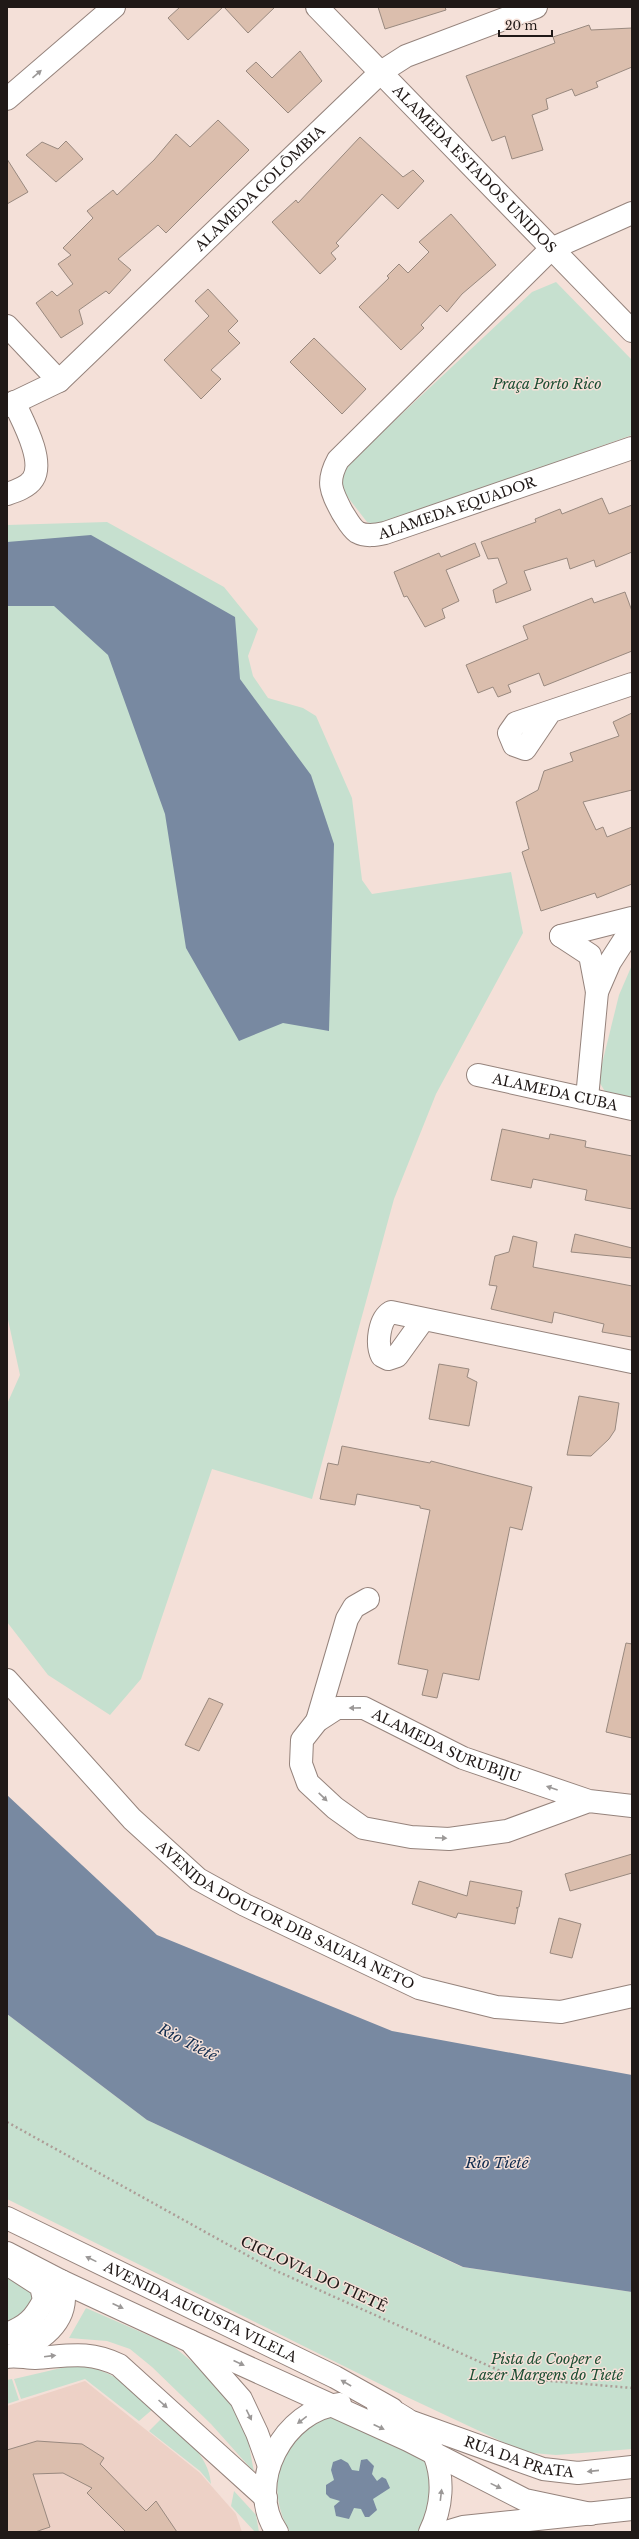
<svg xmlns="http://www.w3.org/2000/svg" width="639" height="2539" font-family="'Libre Baskerville',serif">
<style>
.built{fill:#edd1c6}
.green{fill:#c6e0cf}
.water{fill:#7889a1}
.building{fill:#dbbead;stroke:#99897f}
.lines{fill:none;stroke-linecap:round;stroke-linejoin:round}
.minor-casing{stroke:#95837c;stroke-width:24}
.major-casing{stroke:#95837c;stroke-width:24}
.path{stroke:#ad9d97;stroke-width:2.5;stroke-dasharray:2 3;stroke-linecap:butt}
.minor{stroke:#fff;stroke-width:22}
.major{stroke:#fff;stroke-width:22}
.oneway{fill:#9b9897}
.labels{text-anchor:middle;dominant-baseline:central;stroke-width:3;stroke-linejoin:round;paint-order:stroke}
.street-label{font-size:14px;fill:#201917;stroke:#f4e0d8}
.park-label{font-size:14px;font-style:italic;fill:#1c4e33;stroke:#f4e0d8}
.water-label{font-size:15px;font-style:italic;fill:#112c4e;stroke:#f4e0d8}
</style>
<rect width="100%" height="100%" fill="#f4e0d8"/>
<polygon class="built" points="85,2381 200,2473 236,2514 242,2532 7,2532 7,2406"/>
<g class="green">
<polygon points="556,282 632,360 632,435 379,526 367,522 339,486 344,468 532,292"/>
<polygon points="107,522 224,587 258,629 248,656 253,676 268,698 303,708 316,716 352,798 362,880 372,894 511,872 523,933 436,1094 394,1199 312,1499 212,1469 141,1679 110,1715 48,1675 7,1622 7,1404 20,1375 7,1315 7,525"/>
<polygon points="632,965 632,1103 609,1098 598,1080 619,995"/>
<polygon points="7,2014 147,2120 462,2267 632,2292 632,2449 556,2455 532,2453 507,2444 392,2390 7,2199"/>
<polygon points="7,2261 43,2283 7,2338"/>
<polygon points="86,2308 173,2346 219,2384 240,2415 248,2440 254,2472 211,2424 152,2367 130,2349 107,2341 69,2338"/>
<path d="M 74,2365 C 112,2369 127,2384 154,2408 L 139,2421 L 85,2379 L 21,2399 L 14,2379 Z"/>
<polygon points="12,2379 19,2400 7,2404 7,2380"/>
<path d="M 332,2416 L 426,2461 L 433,2487 L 422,2532 L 290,2532 C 263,2487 280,2431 332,2416 Z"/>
<path d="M 163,2417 C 182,2435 209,2455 211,2484 L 200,2471 L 149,2431 Z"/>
<polygon points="234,2491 256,2515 259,2532 255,2532 231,2506"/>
</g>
<g class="water">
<polygon points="91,535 235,617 240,679 311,775 334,844 329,1031 283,1023 239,1041 186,948 165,814 108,655 54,606 7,606 7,542"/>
<polygon points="7,1795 157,1935 392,2031 632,2075 632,2292 463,2267 147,2120 7,2014"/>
<polygon points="341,2459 348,2463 352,2470 359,2471 361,2460 367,2459 374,2466 372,2474 377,2481 382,2477 386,2479 390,2488 373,2499 377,2510 369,2517 365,2517 361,2509 354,2508 349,2519 336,2516 334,2506 340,2501 330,2498 326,2494 326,2485 334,2480 331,2470 333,2462"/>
</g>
<g class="building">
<polygon points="180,7 223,7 188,40 168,18"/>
<polygon points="224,7 275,7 248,33"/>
<polygon points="378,7 445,7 446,10 385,29"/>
<polygon points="589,25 591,30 632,28 632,67 596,82 598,87 575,96 572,89 546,99 548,109 532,115 543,150 512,159 505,136 492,141 466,76 555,43 553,37"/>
<polygon points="300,51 322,81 288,113 246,71 256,62 272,78"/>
<polygon points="218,120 249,150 166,233 158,225 118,259 131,270 109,294 106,291 79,310 83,324 61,338 36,303 52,291 57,296 73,284 58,264 71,255 63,248 93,218 87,211 113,190 117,195 154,160 176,134 190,147"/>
<polygon points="360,137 403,177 413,170 424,181 398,209 382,194 336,243 339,246 331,253 336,259 320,274 272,222 296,200 298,203"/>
<polygon points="66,141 83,159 56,182 26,155 42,142 58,149"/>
<polygon points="7,159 28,192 7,204"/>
<polygon points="451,214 496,265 462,294 447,312 440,305 421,325 424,328 401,350 359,307 389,278 387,276 399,264 408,273 429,252 419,242"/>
<polygon points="208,289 238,321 228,331 240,343 211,370 221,379 201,399 164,360 209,316 195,301"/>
<polygon points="314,338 366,389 342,414 290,362"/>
<polygon points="602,498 609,514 632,505 632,552 596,567 594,560 570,569 567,558 524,571 531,590 496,603 493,590 507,583 498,558 488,559 481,542 536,522 535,519 560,509 562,514"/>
<polygon points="475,543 480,556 446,570 459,601 442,609 445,618 425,627 407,596 404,597 394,572 439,553 441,557"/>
<polygon points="625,592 632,611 632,651 544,686 539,673 508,685 511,692 498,697 493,687 478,693 466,665 528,639 523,626 592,598 594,603"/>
<polygon points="632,713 632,790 583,802 596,830 603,827 607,837 632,827 632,884 597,898 595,893 541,911 522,852 529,849 516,802 538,790 544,771 573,761 570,753 619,736 613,722"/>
<polygon points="502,1129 549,1139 550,1134 586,1141 585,1147 632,1156 632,1209 585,1200 587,1190 533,1179 531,1188 491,1180"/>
<polygon points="575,1234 632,1248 632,1258 571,1252"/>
<polygon points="513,1236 537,1242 533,1267 632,1286 632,1337 602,1332 604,1324 554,1312 552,1323 491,1309 497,1286 489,1285 495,1256 509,1252"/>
<polygon points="439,1364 469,1369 467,1377 477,1382 469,1426 429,1419"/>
<polygon points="579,1396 619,1403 615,1430 609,1439 591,1456 567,1455"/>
<polygon points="342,1446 430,1463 431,1461 532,1487 522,1530 510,1527 479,1680 443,1673 437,1698 422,1695 428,1670 398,1664 430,1510 420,1508 420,1506 357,1494 355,1505 320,1499 328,1463 338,1465"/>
<polygon points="626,1643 632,1644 632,1738 606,1732"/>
<polygon points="209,1698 223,1704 199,1751 185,1745"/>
<polygon points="632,1854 632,1873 570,1891 565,1874"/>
<polygon points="419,1881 467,1896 470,1881 522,1891 519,1907 516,1908 518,1908 515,1924 458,1913 456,1918 412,1904"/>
<polygon points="559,1918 581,1924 572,1958 550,1953"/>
<polygon points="37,2441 82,2444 104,2458 100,2464 146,2511 156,2501 177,2532 126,2532 87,2493 92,2488 63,2473 33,2474 50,2527 35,2532 7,2532 7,2450"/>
</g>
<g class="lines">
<defs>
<g id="minor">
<path id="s1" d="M 317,7 L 632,331"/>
<polyline points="7,99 114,7"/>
<path id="s2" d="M 632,213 L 551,249 L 338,460 C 326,482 331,491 342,512 C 346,518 351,528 357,532 C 366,537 376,535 385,533 L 632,448"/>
<polyline points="7,326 59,381"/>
<path id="s3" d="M 7,406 L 59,381 L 381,72 L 406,56 L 536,7"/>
<path d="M 7,494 C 16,491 28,487 33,479 C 45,460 22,420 14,402"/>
<polyline points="550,712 525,749 514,745 509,733 516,723 632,684"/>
<polyline points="561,936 632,918"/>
<polyline points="561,936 590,955 597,992"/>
<path id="s4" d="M 478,1075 L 632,1109"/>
<polyline points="587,1098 597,992 610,962 632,928"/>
<path d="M 423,1320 L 397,1356 L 388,1359 L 382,1356 C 376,1344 379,1319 391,1312 L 632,1362"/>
<polyline points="317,1721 347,1619 354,1607 368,1599"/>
<path id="s5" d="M 589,1801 L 507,1831 L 449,1839 L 411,1837 L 363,1828 L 335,1808 L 308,1783 L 301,1764 L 302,1740 L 317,1721 L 337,1708 L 364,1708 L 463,1758 L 589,1801 L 632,1806"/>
<path d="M 7,2264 L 41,2286 L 44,2300 C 34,2319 27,2326 7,2334"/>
<path d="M 7,2357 C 16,2355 26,2358 35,2358 C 68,2356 88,2350 119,2365 L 266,2498"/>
</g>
<g id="major">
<path id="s6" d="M 7,1680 L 132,1819 L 198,1879 L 245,1905 L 419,1988 L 496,2007 L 561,2012 L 632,1996"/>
<path id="s7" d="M 7,2218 L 335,2377 L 392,2409"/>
<polyline points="7,2253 61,2281 190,2341 241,2399 257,2433 269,2466"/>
<polyline points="190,2341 408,2440 525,2500 591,2514"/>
<path d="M 11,2356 C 33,2344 63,2328 64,2299 C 65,2294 62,2286 61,2281"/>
<path d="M 378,2406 C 435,2421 455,2481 430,2532"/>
<path id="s8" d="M 412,2422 L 543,2469 L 578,2473 L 632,2467"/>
<path d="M 277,2532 C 244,2484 284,2409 340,2404"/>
<polyline points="446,2532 463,2527 632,2509"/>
</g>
</defs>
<use href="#minor" class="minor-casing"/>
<use href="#major" class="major-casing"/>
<polyline class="path" points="7,2122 272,2269 516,2378 632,2388"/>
<use href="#minor" class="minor"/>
<use href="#major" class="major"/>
</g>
<defs><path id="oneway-solid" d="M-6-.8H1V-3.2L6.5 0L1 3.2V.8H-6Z"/></defs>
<g class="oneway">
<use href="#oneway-solid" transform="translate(37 74) rotate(-41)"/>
<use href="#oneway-solid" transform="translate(355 1708) rotate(179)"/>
<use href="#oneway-solid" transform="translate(552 1788) rotate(-161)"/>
<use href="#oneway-solid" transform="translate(323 1797) rotate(44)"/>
<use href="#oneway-solid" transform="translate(441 1838) rotate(3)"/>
<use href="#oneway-solid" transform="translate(91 2259) rotate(-154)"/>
<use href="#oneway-solid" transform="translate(118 2306) rotate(24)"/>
<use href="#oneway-solid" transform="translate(50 2356) rotate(-7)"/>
<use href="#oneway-solid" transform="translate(239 2363) rotate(24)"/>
<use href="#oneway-solid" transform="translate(346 2383) rotate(-150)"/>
<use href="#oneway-solid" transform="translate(163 2404) rotate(42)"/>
<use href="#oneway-solid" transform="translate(249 2415) rotate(64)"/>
<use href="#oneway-solid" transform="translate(302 2420) rotate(142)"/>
<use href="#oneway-solid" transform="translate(379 2427) rotate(25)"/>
<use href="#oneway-solid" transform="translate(593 2471) rotate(174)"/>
<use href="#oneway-solid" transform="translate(496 2486) rotate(26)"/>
<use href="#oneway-solid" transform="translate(441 2495) rotate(-83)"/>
</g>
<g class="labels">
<g class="street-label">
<text stroke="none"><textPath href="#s1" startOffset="226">ALAMEDA ESTADOS UNIDOS</textPath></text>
<text stroke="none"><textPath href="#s3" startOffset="336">ALAMEDA COLÔMBIA</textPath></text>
<text stroke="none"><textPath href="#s2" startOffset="574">ALAMEDA EQUADOR</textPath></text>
<text stroke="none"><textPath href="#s4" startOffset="79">ALAMEDA CUBA</textPath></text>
<text stroke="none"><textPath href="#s5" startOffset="514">ALAMEDA SURUBIJU</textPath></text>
<text stroke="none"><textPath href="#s6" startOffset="370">AVENIDA DOUTOR DIB SAUAIA NETO</textPath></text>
<text transform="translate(314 2274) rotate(25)">CICLOVIA DO TIETÊ</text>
<text stroke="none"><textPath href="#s7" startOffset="215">AVENIDA AUGUSTA VILELA</textPath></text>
<text stroke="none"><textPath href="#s8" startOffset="113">RUA DA PRATA</textPath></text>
</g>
<g class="park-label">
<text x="547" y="384">Praça Porto Rico</text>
<text x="546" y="2359">Pista de Cooper e<tspan x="546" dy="16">Lazer Margens do Tietê</tspan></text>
</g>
<g class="water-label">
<text transform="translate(188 2042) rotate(27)">Rio Tietê</text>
<text x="497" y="2162">Rio Tietê</text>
</g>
</g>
<rect width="639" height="2539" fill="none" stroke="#201917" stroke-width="16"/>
<path d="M499 30v6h53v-6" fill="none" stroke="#201917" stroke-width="2"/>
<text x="505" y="30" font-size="12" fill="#201917" stroke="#f4e0d8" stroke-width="3" paint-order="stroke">20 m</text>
</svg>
